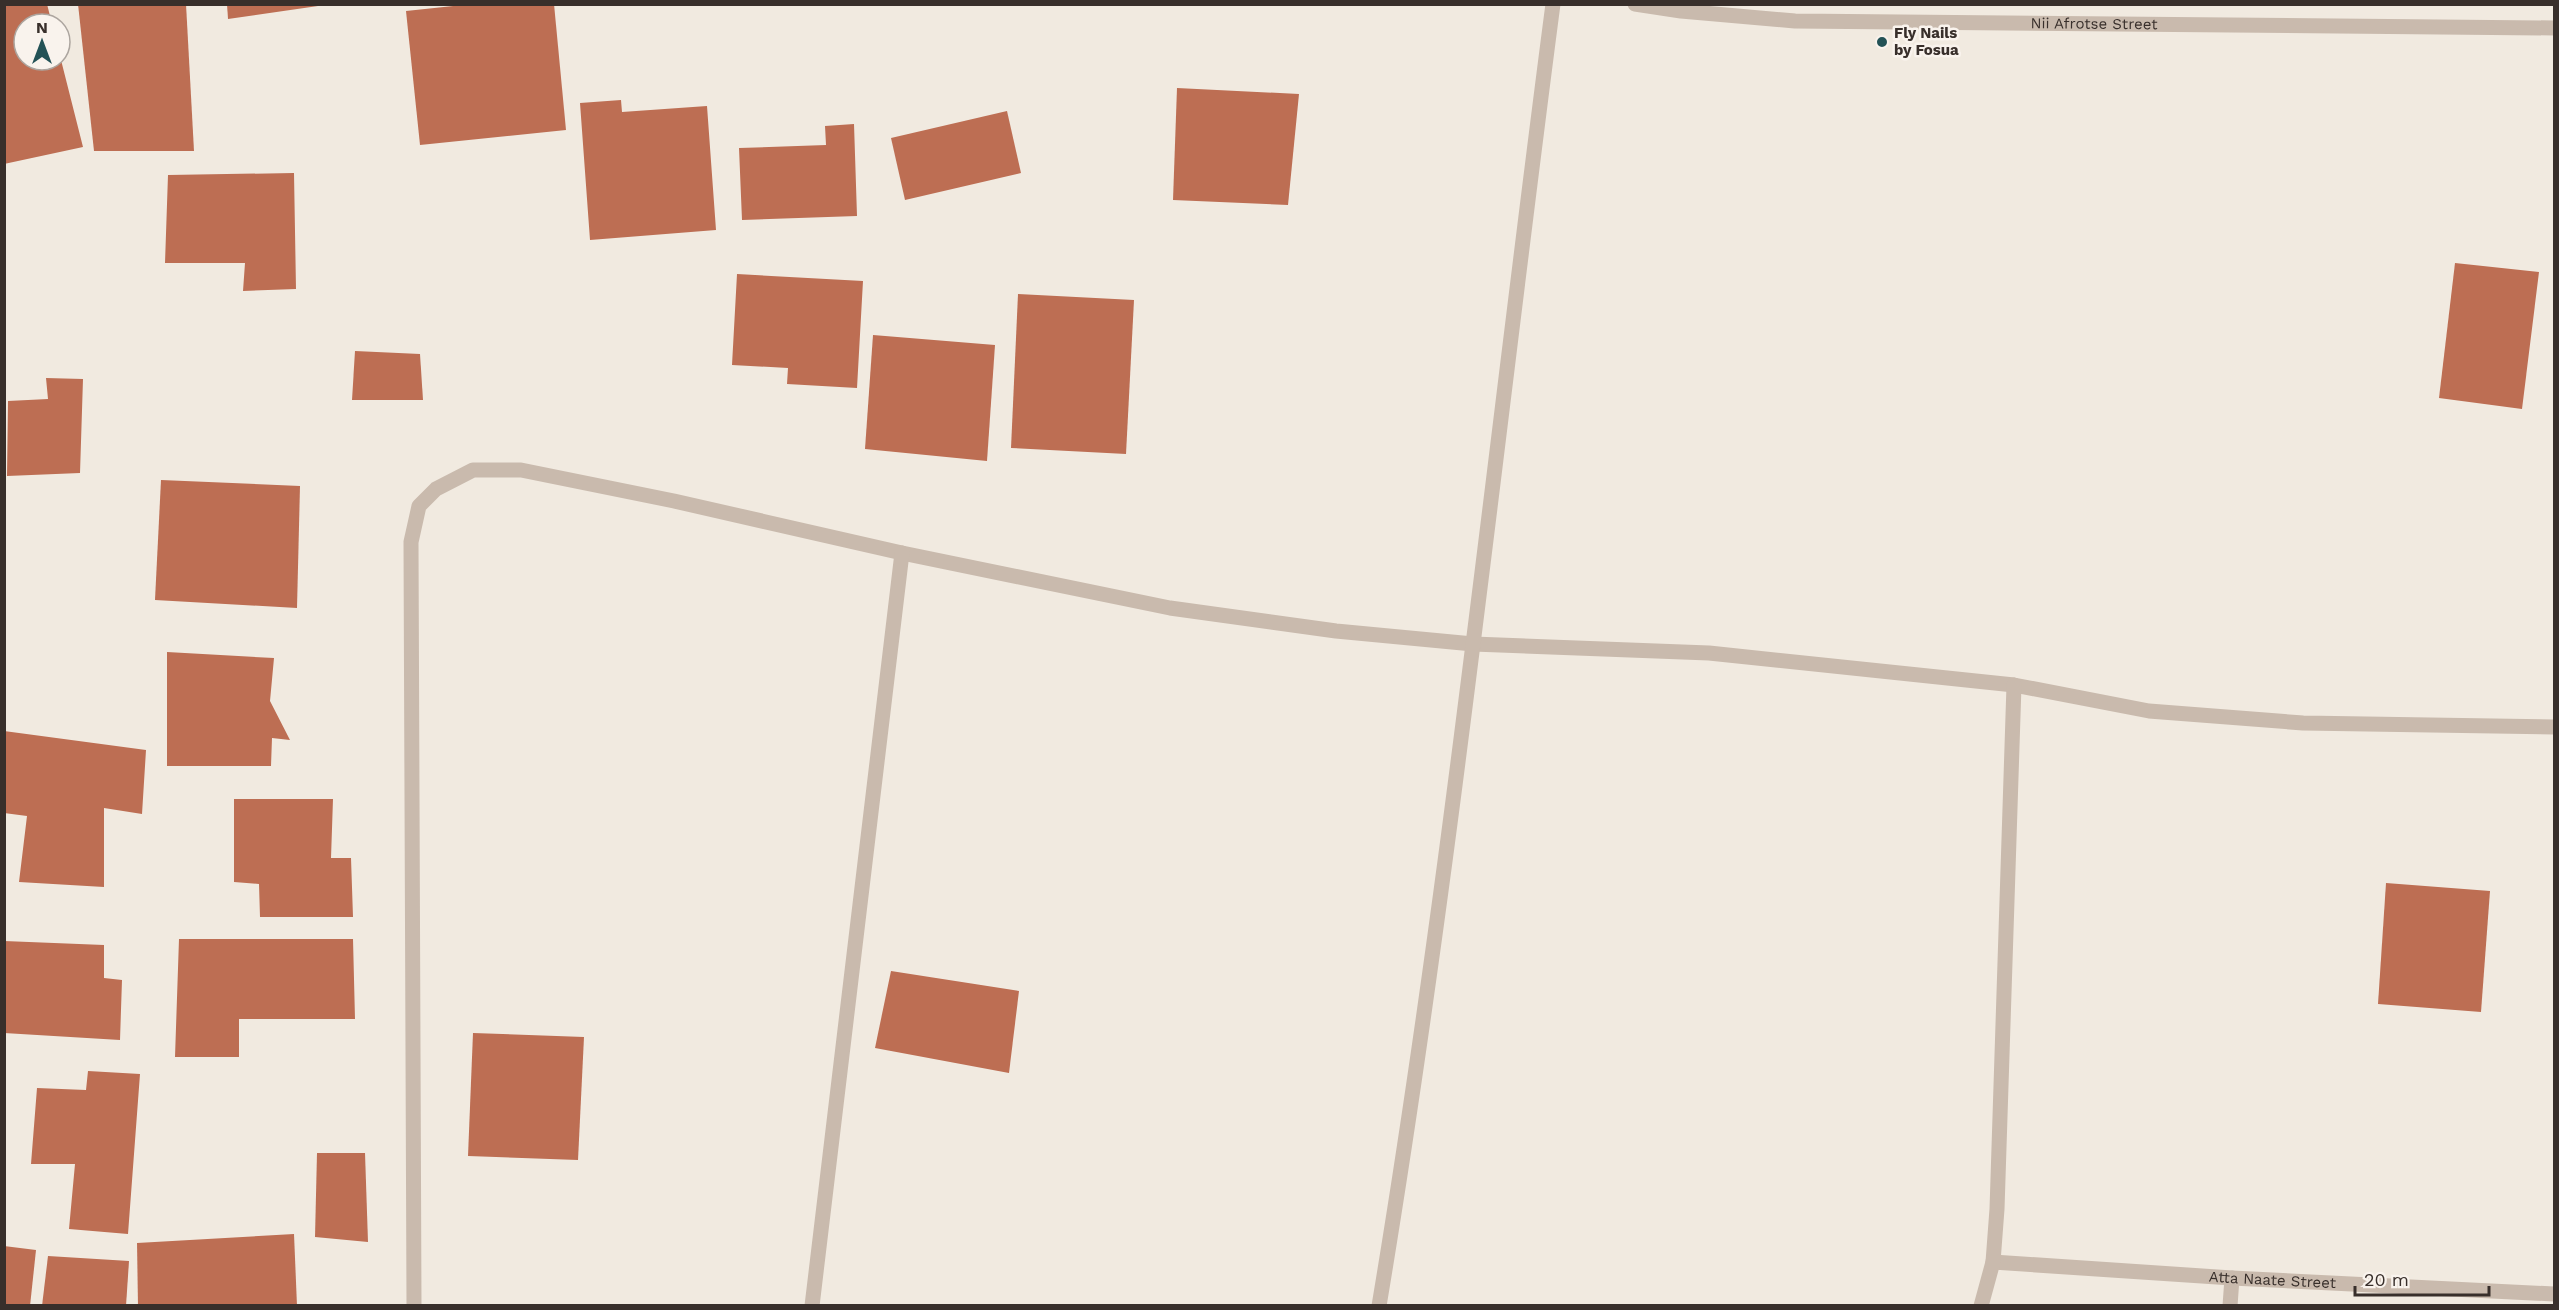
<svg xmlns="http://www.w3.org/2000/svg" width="2559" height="1310" font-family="'Work Sans',sans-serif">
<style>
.building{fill:#bd6e53}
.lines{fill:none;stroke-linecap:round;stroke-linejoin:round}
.minor{stroke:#c9baad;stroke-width:15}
.poi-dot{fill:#235256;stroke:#f9f3ed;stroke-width:2}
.labels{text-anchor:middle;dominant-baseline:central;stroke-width:5;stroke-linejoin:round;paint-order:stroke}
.street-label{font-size:15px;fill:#382f2b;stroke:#f9f3ed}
.poi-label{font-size:15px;font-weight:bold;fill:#382f2b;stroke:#f9f3ed;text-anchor:start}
</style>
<rect width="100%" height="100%" fill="#f1eae0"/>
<g class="building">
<polygon points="4,4 47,4 52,24 24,24 24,60 61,60 83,147 4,164"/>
<polygon points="78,4 186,4 194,151 94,151"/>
<polygon points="227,4 318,4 318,6 228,19"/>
<polygon points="472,4 554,4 566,130 420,145 406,11"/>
<polygon points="1177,88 1299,94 1288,205 1173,200"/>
<polygon points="621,100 622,112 707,106 716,230 590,240 580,103"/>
<polygon points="1007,111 1021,173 905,200 891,138"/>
<polygon points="854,124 857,216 742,220 739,148 826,145 825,126"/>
<polygon points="294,173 296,289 243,291 245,263 165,263 168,175"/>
<polygon points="2455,263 2539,272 2522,409 2439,398"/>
<polygon points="737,274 863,281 857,388 787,384 788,368 732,365"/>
<polygon points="1018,294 1134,300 1126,454 1011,448"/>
<polygon points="873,335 995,345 987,461 865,449"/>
<polygon points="355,351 420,354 423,400 352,400"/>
<polygon points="46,378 83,379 80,473 7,476 8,401 48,399"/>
<polygon points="161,480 300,486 297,608 155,600"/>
<polygon points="167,652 274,658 270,701 290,740 272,738 271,766 167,766"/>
<polygon points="4,731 146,750 142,814 104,808 104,887 19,882 27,816 4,813"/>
<polygon points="234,799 333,799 331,858 351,858 353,917 260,917 259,884 234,882"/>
<polygon points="2386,883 2490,891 2481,1012 2378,1004"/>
<polygon points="179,939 353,939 355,1019 239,1019 239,1057 175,1057"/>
<polygon points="4,941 104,945 104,978 122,980 120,1040 4,1033"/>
<polygon points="891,971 1019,991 1009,1073 875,1048"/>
<polygon points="473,1033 584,1037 578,1160 468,1156"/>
<polygon points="88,1071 140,1074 128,1234 69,1229 75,1164 31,1164 37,1088 86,1090"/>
<polygon points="317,1153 365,1153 368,1242 315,1237"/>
<polygon points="294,1234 297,1306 138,1306 137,1243"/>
<polygon points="4,1246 36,1250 30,1306 4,1306"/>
<polygon points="48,1256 129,1261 126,1306 42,1306"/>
</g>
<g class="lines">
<g class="minor">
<path id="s1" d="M 1635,4 L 1681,11 L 1795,21 L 2554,28"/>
<path id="s2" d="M 1993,1262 L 2232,1278 L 2554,1294"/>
<polyline points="414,1306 411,542 419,506 436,489 473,470 521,470 674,501 902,553 1170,608 1336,631 1473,644 1709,653 2014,685 2149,711 2303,723 2554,727"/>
<polyline points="812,1306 902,553"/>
<path d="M 1379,1306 C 1451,874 1496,438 1553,4"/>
<polyline points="1981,1306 1993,1262 1997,1209 2014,685"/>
<polyline points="2230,1306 2232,1278"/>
</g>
</g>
<circle class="poi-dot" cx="1882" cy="42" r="6"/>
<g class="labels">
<g class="street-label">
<text stroke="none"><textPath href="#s1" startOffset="460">Nii Afrotse Street</textPath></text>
<text stroke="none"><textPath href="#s2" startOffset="280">Atta Naate Street</textPath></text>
</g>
<g class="poi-label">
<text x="1894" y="33">Fly Nails<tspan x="1894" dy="17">by Fosua</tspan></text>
</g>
</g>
<rect width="2559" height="1310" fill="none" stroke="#382f2b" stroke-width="12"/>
<g transform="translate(42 42)"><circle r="28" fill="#f9f3ed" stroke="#aca59f" stroke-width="1.5"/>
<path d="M0-4.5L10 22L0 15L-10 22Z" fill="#235256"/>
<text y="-9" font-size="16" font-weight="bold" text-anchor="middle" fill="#382f2b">N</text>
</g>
<path d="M2355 1286v9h134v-9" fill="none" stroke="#382f2b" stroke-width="3"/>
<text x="2364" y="1286" font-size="18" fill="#382f2b" stroke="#f9f3ed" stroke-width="4.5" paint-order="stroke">20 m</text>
</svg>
